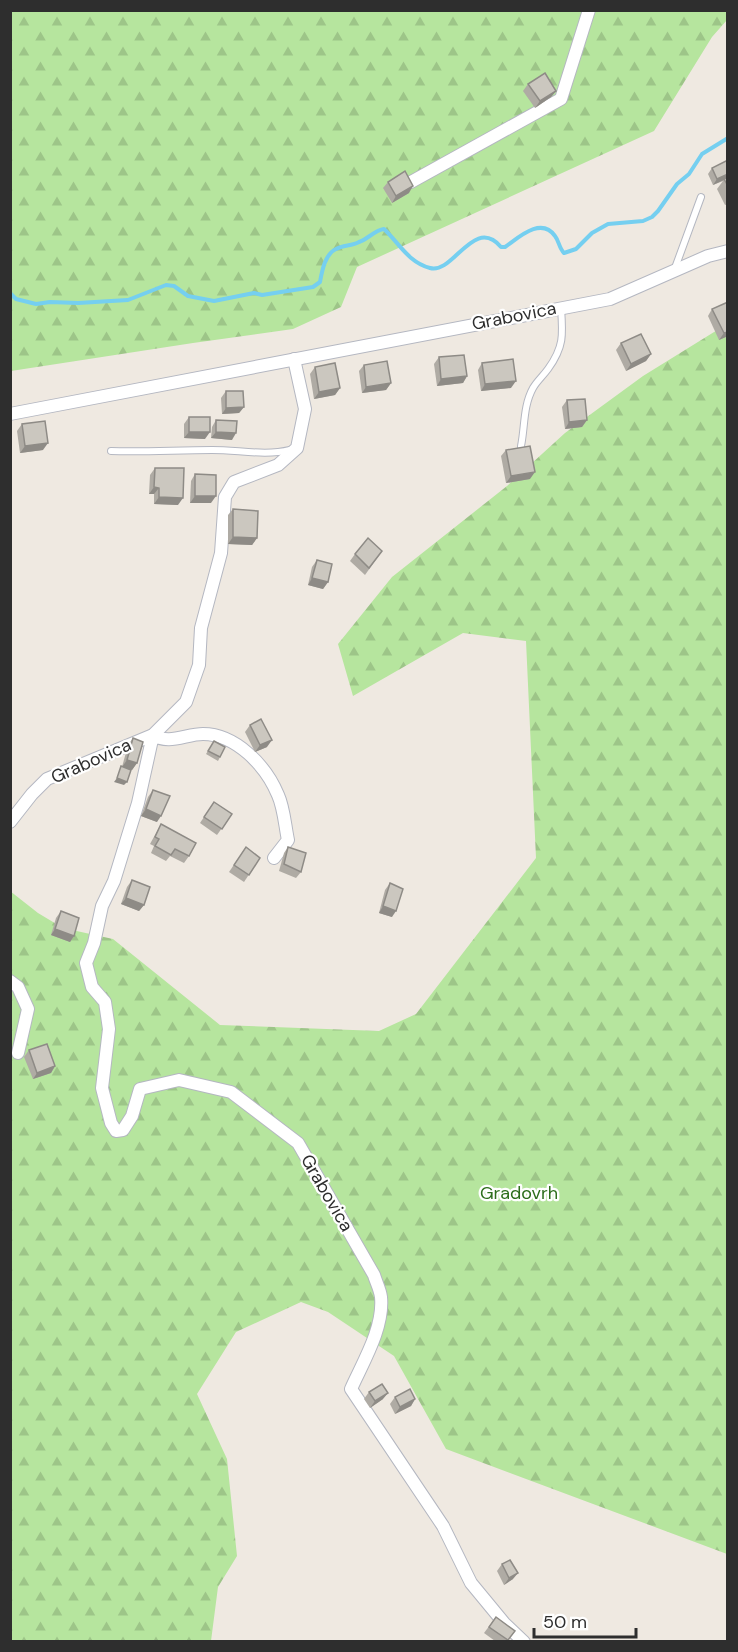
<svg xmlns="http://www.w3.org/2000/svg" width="738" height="1652" font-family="'DM Sans',sans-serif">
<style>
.forest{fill:url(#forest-firs)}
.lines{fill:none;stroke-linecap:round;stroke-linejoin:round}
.stream{stroke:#75cff0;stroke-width:4}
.lane-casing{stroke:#b4b7c1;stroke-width:8}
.street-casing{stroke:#b4b7c1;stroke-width:14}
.lane{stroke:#fff;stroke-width:6}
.street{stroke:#fff;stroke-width:12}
.wall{fill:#afaba4}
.shaded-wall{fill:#8e8b86}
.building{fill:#cbc7bf;stroke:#8e8b86;stroke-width:1.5}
.labels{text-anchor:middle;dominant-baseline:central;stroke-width:4.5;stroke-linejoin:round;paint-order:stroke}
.street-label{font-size:18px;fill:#2e2e2e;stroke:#fff}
.park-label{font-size:18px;fill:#2c6e1b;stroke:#fff}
</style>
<defs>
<pattern id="forest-firs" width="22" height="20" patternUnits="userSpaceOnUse" patternTransform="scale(1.5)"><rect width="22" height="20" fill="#b6e59e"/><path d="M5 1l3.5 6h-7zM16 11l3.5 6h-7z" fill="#9dc588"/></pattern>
</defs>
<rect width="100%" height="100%" fill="#efe9e1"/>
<g class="forest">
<polygon points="11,11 727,11 727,20 712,37 654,131 357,267 341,307 293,329 193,343 11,371"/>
<polygon points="727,324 727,1554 446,1449 394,1356 328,1312 301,1302 236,1332 197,1394 227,1459 237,1556 218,1587 211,1641 11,1641 10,891 38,913 63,928 113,939 220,1025 379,1031 416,1014 536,858 526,641 463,633 353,696 338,644 392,577 507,486 565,433 643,376"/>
</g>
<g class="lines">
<path class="stream" d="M 10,293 L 16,299 L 36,304 L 50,302 L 78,303 L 128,300 L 166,285 L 174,286 L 188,296 L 214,301 L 254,293 L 262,295 L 313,287 L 320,282 C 322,271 325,254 336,249 C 343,245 352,246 359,242 C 368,239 375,230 384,229 C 399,243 408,262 430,268 C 453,275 474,215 501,247 L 505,247 C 518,238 541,216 555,236 C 559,241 559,248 564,253 L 576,249 L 592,233 L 608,224 L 643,221 L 652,217 L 658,211 L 677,184 L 689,174 L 702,154 L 728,138"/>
<defs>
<g id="lane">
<polyline points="675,268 701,197"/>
<path d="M 521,446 C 525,427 523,406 533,388 C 537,381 543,376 548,369 C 564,347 563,335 561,308"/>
<path d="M 111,451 C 145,452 178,450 212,450 C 239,450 265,456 290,450"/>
</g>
<g id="street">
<polyline points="411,182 561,99 589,10"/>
<polyline points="10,414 610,299 708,256 728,251"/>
<polyline points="10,822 32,794 47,779 153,735 186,702 199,665 201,628 221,553 225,497 234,482 278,465 297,448 305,409 294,359"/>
<path d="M 274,858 L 288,840 C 285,826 284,808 278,795 C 266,766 236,734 203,734 C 186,734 169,745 153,735 L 138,803 L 114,881 L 102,906 L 94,943 L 86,963 L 92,987 L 105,1002 L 109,1029 L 102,1088 L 111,1123 L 116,1131 L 123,1130 L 132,1116 L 140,1089 L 179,1080 L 231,1092 L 298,1143 L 374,1275 C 376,1282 380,1289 381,1297 C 384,1328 363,1362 351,1389 L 443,1526 L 471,1583 L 504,1623 L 524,1642"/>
<polyline points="10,981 18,987 28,1009 18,1053"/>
</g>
</defs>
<use href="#lane" class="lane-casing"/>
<use href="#street" class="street-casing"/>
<use href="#lane" class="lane"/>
<use href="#street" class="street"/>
</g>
<g class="wall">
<polygon points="528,84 556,91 551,97 535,108 523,91"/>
<polygon points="728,160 728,204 725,205 717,189 723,181 713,185 708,174 712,168"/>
<polygon points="388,182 409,193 392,203 383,188"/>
<polygon points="728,302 728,336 719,340 708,316 712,309"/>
<polygon points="621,343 651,354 646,361 626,371 616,350"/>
<polygon points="439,357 467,376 463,383 437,386 434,364"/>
<polygon points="482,363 511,388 481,391 478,370"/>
<polygon points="364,365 391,383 386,390 362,393 359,371"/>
<polygon points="315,367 340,388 335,395 314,399 310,374"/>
<polygon points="226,391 244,407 239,413 222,414 221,398"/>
<polygon points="567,400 587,420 582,427 565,429 562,407"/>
<polygon points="189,417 205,439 184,438 184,424"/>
<polygon points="216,420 232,440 211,438 212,427"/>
<polygon points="22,424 43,450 20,453 17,431"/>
<polygon points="506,450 530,479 506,483 501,456"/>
<polygon points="155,468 178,505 154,504 154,494 149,494 150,475"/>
<polygon points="195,474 211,503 190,503 191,481"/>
<polygon points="233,509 257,538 252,545 228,544 228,515"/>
<polygon points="382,551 365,575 350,561 355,554"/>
<polygon points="317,560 328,582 323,589 308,585 312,567"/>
<polygon points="250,725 267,747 255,752 245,732"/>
<polygon points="133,738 137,763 132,770 122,767 128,745"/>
<polygon points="214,741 220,757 218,761 206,754"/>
<polygon points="153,790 157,822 141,816 148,797"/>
<polygon points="214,802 232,814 217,835 200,823"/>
<polygon points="161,824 189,856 184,863 170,856 166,861 151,853 154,846 150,844"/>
<polygon points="246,847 260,858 244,882 229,872"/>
<polygon points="288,847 301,872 296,878 279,871 284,853"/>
<polygon points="132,880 144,905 139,911 121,904 127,887"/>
<polygon points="390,883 392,917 379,913 385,890"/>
<polygon points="61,911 74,936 70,942 51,935 56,918"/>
<polygon points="29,1050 55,1066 51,1073 33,1079 24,1057"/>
<polygon points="369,1392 383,1399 370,1408 364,1399"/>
<polygon points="395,1397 415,1399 411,1406 395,1414 390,1404"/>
<polygon points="502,1564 513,1579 504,1585 497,1571"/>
<polygon points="496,1617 515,1631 507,1641 495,1641 484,1633"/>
</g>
<g class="shaded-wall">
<polygon points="556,91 551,97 535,108 540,101"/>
<polygon points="728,174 728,178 713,185 717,179"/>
<polygon points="413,186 409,193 392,203 396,196"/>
<polygon points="728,332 728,336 719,340 724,333"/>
<polygon points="651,354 646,361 626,371 631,364"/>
<polygon points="467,376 463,383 437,386 441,379"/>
<polygon points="516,381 511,388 481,391 485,384"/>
<polygon points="391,383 386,390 362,393 366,387"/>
<polygon points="340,388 335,395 314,399 319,392"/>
<polygon points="244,407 239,413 222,414 226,408"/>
<polygon points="587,420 582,427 565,429 569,422"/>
<polygon points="189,432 210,432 205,439 184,438"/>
<polygon points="216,432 236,433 232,440 211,438"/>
<polygon points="48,443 43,450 20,453 25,446"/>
<polygon points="535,472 530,479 506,483 511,476"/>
<polygon points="154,487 159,488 154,494 149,494"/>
<polygon points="195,496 216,496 211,503 190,503"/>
<polygon points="159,497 183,498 178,505 154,504"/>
<polygon points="233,537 257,538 252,545 228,544"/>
<polygon points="312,578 328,582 323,589 308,585"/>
<polygon points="272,740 267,747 255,752 260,745"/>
<polygon points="127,760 137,763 132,770 122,767"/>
<polygon points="117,778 127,782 124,785 114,782"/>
<polygon points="146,809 161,816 157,822 141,816"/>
<polygon points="126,898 144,905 139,911 121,904"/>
<polygon points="383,906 396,911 392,917 379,913"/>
<polygon points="55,929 74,936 70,942 51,935"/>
<polygon points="55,1066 51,1073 33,1079 37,1073"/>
<polygon points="388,1393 383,1399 370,1408 375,1401"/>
<polygon points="415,1399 411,1406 395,1414 400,1407"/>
<polygon points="518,1573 513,1579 504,1585 509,1578"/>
</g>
<g class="building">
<polygon points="545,73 556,91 540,101 528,84"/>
<polygon points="728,160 728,174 717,179 712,168"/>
<polygon points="405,171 413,186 396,196 388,182"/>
<polygon points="728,177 728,186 724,179"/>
<polygon points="728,302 728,332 724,333 712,309"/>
<polygon points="641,334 651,354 631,364 621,343"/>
<polygon points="464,355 467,376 441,379 439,357"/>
<polygon points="513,359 516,381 485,384 482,363"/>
<polygon points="387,361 391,383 366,387 364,365"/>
<polygon points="335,363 340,388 319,392 315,367"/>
<polygon points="226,391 243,391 244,407 226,408"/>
<polygon points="585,399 587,420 569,422 567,400"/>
<rect x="189" y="417" width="21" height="15"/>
<polygon points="216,420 237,421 236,433 216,432"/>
<polygon points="45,421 48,443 25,446 22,424"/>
<polygon points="530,446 535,472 511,476 506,450"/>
<polygon points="155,468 184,468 183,498 159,497 159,488 154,487"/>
<polygon points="195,474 216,475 216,496 195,496"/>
<polygon points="233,509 258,511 257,538 233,537"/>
<polygon points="368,538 382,551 369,568 355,554"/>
<polygon points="317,560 332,564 328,582 312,578"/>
<polygon points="261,719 272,740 260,745 250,725"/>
<polygon points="133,738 143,742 137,763 127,760"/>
<polygon points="214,741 225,747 220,757 208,751"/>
<polygon points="121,766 131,770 127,782 117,778"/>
<polygon points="153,790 170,796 161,816 146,809"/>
<polygon points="214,802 232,814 222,829 204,817"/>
<polygon points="161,824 196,843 189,856 175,849 171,855 155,846 159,839 155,837"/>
<polygon points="246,847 260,858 249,875 234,865"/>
<polygon points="288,847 306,853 301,872 284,864"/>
<polygon points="132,880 150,887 144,905 126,898"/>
<polygon points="390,883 403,889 396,911 383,906"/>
<polygon points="61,911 79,918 74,936 55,929"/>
<polygon points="47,1044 55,1066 37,1073 29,1050"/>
<polygon points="382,1384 388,1393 375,1401 369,1392"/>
<polygon points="410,1389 415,1399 400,1407 395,1397"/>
<polygon points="510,1560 518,1573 509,1578 502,1564"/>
<polygon points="496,1617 515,1631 508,1640 489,1627"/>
</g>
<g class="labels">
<g class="street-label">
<text transform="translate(514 316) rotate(-11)">Grabovica</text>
<text transform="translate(91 761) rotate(-24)">Grabovica</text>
<text transform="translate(327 1193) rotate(60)">Grabovica</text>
</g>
<g class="park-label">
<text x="519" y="1193">Gradovrh</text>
</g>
</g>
<rect width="738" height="1652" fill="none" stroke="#2e2e2e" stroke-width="24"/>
<path d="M534 1628v9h102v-9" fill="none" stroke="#2e2e2e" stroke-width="3"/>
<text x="543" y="1628" font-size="18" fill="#2e2e2e" stroke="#ffffff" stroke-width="4.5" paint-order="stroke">50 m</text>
</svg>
